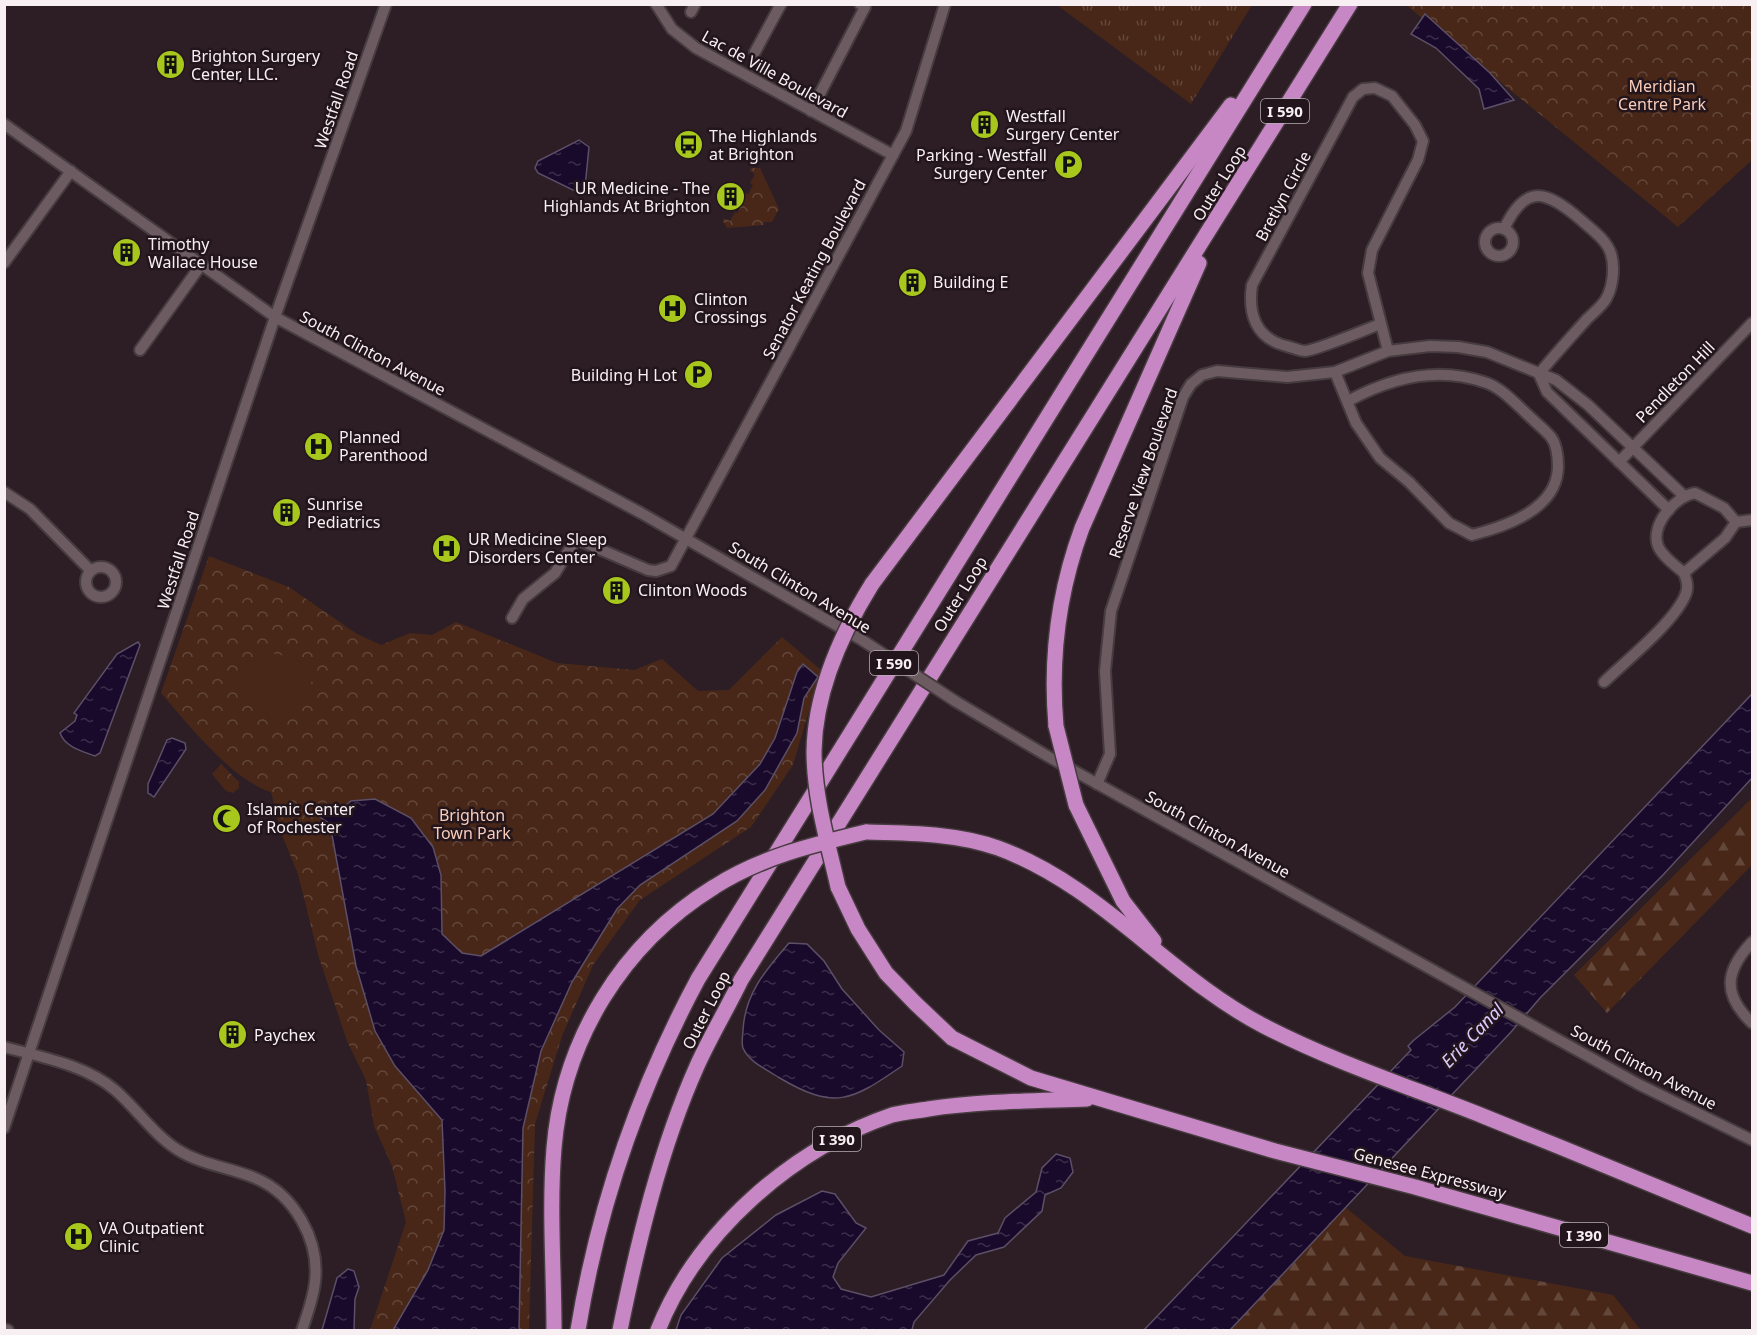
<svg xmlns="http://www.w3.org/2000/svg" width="1757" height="1335" font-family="'Noto Sans',sans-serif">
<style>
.grass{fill:url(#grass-tufts)}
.forest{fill:url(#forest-firs)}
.park{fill:url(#park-crowns)}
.garden{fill:#482718}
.water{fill:url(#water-ripples);stroke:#5c4f67;stroke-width:1.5}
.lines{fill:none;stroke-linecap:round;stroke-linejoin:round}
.minor-casing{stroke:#463b3f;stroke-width:14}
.highway-casing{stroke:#463b3f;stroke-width:18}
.minor{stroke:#6c5c62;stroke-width:10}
.highway{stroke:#c787c5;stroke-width:15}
.minor-bridge-casing{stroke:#463b3f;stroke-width:14;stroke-linecap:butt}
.highway-bridge-casing{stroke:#463b3f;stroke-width:18;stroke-linecap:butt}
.minor-bridge{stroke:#6c5c62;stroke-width:10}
.highway-bridge{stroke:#c787c5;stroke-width:15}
.labels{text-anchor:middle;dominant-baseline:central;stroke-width:5;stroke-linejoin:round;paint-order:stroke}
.shield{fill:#22151b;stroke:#b8aeb2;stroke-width:1.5}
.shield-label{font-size:15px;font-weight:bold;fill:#f8eff2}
.poi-label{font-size:16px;fill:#f8eff2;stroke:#22151b;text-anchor:start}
.street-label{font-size:16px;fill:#f8eff2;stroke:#22151b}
.park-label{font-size:16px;fill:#f9ccba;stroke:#22151b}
.water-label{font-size:18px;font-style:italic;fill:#ddc9fe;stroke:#22151b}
</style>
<defs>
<pattern id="grass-tufts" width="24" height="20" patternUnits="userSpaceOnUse" patternTransform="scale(1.5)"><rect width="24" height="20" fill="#482718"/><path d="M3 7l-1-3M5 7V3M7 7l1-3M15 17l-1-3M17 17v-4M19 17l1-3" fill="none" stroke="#63473a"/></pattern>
<pattern id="forest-firs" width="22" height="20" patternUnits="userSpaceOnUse" patternTransform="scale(1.5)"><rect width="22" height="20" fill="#482718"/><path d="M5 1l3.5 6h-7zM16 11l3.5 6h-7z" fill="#63473a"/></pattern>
<pattern id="park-crowns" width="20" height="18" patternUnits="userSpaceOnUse" patternTransform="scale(1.5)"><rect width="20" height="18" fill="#482718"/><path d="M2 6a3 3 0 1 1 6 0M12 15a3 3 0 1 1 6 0" fill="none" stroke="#63473a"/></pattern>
<pattern id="water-ripples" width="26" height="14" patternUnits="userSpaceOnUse" patternTransform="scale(1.5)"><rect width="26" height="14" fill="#190a2b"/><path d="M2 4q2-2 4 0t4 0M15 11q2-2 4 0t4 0" fill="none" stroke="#3b2e4a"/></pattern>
</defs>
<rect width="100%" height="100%" fill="#2c1e24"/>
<polygon class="grass" points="1057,5 1252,5 1191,104"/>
<g class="forest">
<polygon points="1752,798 1752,865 1607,1013 1574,975"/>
<polygon points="1345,1207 1405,1256 1613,1295 1641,1330 1230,1330"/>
</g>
<g class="park">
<polygon points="1406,5 1752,5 1752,160 1678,227"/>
<polygon points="751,168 760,168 779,209 772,222 764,222 764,225 727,228 723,221 724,218 730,221 735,212 738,213 745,193 748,194 753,185 750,183 755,174 750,171"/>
<path d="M 209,556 L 289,587 L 357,634 L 381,645 L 410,633 L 432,635 L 456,622 L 557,663 L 634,670 L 662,659 L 698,691 L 729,690 L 782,637 L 821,670 L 793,765 L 751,827 L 640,900 L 593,965 L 562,1036 L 535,1124 L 529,1330 L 370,1330 L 406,1222 L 392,1166 L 374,1126 L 366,1080 L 347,1041 L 319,958 L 298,874 L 282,835 L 271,792 C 233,781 188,724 161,693 Z"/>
<polygon points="221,764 239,782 239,788 233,793 226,791 212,774"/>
</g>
<polygon class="garden" points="267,652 293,658 317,673 288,721 279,724 230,682 244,664"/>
<g class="water">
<polygon points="1425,14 1490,73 1514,100 1484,109 1479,89 1436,48 1411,34"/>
<polygon points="579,140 589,147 585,187 582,191 577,192 538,173 535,168 538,161"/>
<path d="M 138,642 L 140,645 L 100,753 L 95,756 C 82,751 65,747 60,733 L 75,721 L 77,715 L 74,713 L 117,654 Z"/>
<polygon points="803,664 818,677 804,698 797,733 765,790 737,821 640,885 617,909 572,982 541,1051 523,1128 519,1330 393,1330 428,1270 444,1230 445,1191 442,1120 395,1066 375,1031 356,966 330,824 317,815 340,810 351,801 375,799 411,818 433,847 441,875 442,934 462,953 481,956 713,814 760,764 775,738 797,672"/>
<polygon points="1752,694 1752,778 1663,875 1540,998 1511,1032 1230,1330 1144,1330 1411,1050 1408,1046 1414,1040 1455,1007"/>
<polygon points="172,738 185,743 186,749 154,797 148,793 148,784 167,740"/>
<path d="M 789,943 L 807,944 L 824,961 L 842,989 L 879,1030 L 904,1052 L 902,1066 C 851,1101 835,1111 778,1077 C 766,1069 749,1062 743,1048 C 741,1043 743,1035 743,1030 C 745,993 766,970 789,943 Z"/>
<polygon points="1056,1154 1070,1158 1073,1172 1061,1188 1045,1195 1042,1211 1004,1247 976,1255 950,1280 914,1322 912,1330 676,1330 681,1315 722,1258 776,1215 822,1191 835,1194 856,1223 866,1228 838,1263 833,1277 841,1289 871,1297 944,1275 968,1241 998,1233 1005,1218 1036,1192 1042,1168"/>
<polygon points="348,1269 354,1271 359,1287 355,1299 354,1330 322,1330 337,1278"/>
</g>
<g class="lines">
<defs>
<g id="minor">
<polyline points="656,4 672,29 696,48 893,155"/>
<polyline points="691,12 695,4"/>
<polyline points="755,52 781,4"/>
<polyline points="811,111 865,7 860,4"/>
<polyline points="4,124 275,317 641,513 862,640"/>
<circle cx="1499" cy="242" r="14"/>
<path d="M 1504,229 C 1526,182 1547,191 1581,220 C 1591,229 1607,240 1611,254 C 1615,267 1613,287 1606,299 C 1602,306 1593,313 1587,319 C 1571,337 1554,355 1539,374"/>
<polyline points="4,263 71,171"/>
<path d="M 1380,324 C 1365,330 1317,350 1305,351 C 1299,351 1292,347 1286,346 C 1255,338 1248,313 1252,285 L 1353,97 L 1363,89 L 1375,88 L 1392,96 L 1415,125 L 1423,141 L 1418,160 L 1372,250 L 1368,273 L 1388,351"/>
<polyline points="140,350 201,265"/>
<path d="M 1335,372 L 1356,423 L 1380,458 L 1409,482 L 1449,523 L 1472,535 C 1507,526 1557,509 1558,467 C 1558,457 1557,445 1551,437 C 1544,429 1535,422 1528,415 C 1515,403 1501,387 1484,382 C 1437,366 1390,378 1348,401"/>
<polyline points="1539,374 1547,392 1669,510"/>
<polyline points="1619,462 1752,323"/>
<polyline points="4,492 30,509 91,571"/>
<path d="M 1695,493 L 1724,508 L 1736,522 L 1725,538 L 1684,573 C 1676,566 1662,556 1658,546 C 1650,524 1676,496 1695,493 Z"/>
<polyline points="1736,522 1752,520"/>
<circle cx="101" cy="582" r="15"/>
<polyline points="512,618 523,599 555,573 576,539 648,570 656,571 671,566 906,131 945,4"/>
<path d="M 1604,682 C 1627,660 1673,623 1685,596 C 1689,588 1687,581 1684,573"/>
<polyline points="955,701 1049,757 1638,1084 1752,1140"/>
<polyline points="1097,784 1110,754 1105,671 1111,611 1183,397 1191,384 1202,375 1217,371 1287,377 1335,372 1388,351 1430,346 1458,347 1487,352 1556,380 1588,405 1683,495"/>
<path d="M 1752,942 C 1725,971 1722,994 1752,1023"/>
<path d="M 4,1047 C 41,1057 86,1065 115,1090 C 137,1109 153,1134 178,1150 C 202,1165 229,1167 255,1178 C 294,1194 320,1240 315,1282 C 313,1299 307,1315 302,1330"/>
<polyline points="4,1128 275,317 386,4"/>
<polyline points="4,1329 8,1330"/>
</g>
<g id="highway">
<polyline points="872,584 1231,105"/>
<path d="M 1056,726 C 1050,657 1058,593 1082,528 L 1199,263"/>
<polyline points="1076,805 1123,901 1154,941"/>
<path d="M 866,832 C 909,833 956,833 998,848 C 1100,885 1169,977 1264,1026 C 1334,1062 1410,1087 1483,1116 C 1573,1152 1663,1189 1752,1226"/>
<polyline points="838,887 858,929 886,973 915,1003 952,1038 1031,1078 1275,1151 1415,1187 1752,1283"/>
<path d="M 554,1330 C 554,1270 549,1208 554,1148 C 563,1040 622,944 714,887"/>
<path d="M 578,1330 C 598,1207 639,1089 698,979 L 1304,4"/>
<path d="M 620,1330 C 638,1242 660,1149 697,1066 C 710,1037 727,1009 741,980 L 1350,4"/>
<path d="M 658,1330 C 697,1232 792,1149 892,1115 C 903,1112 917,1111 928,1109 C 981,1101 1034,1101 1087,1099"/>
</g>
</defs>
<use href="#minor" class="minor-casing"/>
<use href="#highway" class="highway-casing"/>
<use href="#minor" class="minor"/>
<use href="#highway" class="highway"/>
<defs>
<polyline id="minor-bridge" points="862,640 955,701"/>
<g id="highway-bridge">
<polyline points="1056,726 1076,805"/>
<path d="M 714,887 C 761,857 812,845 866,832"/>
<path d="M 838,887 C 828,843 814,797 814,751 C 815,691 841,634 872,584"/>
</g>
</defs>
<use href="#minor-bridge" class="minor-bridge-casing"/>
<use href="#highway-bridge" class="highway-bridge-casing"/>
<use href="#minor-bridge" class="minor-bridge"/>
<use href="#highway-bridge" class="highway-bridge"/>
</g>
<defs>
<symbol id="building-disc" viewBox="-11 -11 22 22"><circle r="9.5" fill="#a8c71d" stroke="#22151b"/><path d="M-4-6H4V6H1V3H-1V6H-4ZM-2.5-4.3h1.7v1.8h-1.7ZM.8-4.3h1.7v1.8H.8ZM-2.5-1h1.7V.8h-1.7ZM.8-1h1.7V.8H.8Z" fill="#111"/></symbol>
<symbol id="bus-disc" viewBox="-11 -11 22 22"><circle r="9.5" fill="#a8c71d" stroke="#22151b"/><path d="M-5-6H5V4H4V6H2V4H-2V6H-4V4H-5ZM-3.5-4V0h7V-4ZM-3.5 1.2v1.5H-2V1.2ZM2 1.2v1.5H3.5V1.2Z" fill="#111"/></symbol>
<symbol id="parking-disc" viewBox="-11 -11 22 22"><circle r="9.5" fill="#a8c71d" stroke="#22151b"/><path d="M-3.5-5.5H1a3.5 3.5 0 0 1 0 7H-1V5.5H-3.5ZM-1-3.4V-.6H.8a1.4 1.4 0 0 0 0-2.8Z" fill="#111"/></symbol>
<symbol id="hospital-disc" viewBox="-11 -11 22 22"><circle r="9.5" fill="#a8c71d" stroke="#22151b"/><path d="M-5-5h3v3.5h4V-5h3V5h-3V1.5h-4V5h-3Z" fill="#111"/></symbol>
<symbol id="mosque-disc" viewBox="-11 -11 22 22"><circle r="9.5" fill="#a8c71d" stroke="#22151b"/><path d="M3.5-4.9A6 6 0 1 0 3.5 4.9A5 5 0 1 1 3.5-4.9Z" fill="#111"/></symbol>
</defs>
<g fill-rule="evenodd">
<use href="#building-disc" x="154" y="48" width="33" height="33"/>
<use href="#building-disc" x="968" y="108" width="33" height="33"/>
<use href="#bus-disc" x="672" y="128" width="33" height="33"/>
<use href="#parking-disc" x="1052" y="148" width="33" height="33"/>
<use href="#building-disc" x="714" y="180" width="33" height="33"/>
<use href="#building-disc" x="110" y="236" width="33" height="33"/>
<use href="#building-disc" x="896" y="266" width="33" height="33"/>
<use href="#hospital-disc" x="656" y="292" width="33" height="33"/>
<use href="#parking-disc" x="682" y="358" width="33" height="33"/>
<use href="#hospital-disc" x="302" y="430" width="33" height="33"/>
<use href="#building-disc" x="270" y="496" width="33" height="33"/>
<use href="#hospital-disc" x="430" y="532" width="33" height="33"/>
<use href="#building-disc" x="600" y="574" width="33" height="33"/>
<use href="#mosque-disc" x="210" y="802" width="33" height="33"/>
<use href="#building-disc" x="216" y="1018" width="33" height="33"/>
<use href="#hospital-disc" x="62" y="1220" width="33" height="33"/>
</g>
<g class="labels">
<g class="shield">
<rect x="1261" y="99" width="48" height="24" rx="4.5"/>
<rect x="870" y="651" width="48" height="24" rx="4.5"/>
<rect x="813" y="1127" width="48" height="24" rx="4.5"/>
<rect x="1560" y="1223" width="48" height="24" rx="4.5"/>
</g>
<g class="shield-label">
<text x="1285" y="111">I 590</text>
<text x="894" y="663">I 590</text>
<text x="837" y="1139">I 390</text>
<text x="1584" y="1235">I 390</text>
</g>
<g class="poi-label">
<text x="191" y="56">Brighton Surgery<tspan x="191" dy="18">Center, LLC.</tspan></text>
<text x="1006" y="116">Westfall<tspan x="1006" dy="18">Surgery Center</tspan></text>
<text x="709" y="136">The Highlands<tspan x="709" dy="18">at Brighton</tspan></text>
<text x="1047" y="155" text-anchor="end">Parking - Westfall<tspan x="1047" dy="18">Surgery Center</tspan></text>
<text x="710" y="188" text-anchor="end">UR Medicine - The<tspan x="710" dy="18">Highlands At Brighton</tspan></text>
<text x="148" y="244">Timothy<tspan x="148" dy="18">Wallace House</tspan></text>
<text x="933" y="282">Building E</text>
<text x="694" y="299">Clinton<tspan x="694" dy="18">Crossings</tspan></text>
<text x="677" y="375" text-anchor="end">Building H Lot</text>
<text x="339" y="437">Planned<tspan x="339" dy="18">Parenthood</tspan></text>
<text x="307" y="504">Sunrise<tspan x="307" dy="18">Pediatrics</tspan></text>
<text x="468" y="539">UR Medicine Sleep<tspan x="468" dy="18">Disorders Center</tspan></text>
<text x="638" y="590">Clinton Woods</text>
<text x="247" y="809">Islamic Center<tspan x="247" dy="18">of Rochester</tspan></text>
<text x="254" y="1035">Paychex</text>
<text x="99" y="1228">VA Outpatient<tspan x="99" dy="18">Clinic</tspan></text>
</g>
<g class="street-label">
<text transform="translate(775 74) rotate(29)">Lac de Ville Boulevard</text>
<text transform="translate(336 100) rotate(-71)">Westfall Road</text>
<text transform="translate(1219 183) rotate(-58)">Outer Loop</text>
<text transform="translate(1283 196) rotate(-62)">Bretlyn Circle</text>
<text transform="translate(814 269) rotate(-62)">Senator Keating Boulevard</text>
<text transform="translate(373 353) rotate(28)">South Clinton Avenue</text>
<text transform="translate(1675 382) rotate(-46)">Pendleton Hill</text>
<text transform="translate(1143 473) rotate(-71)">Reserve View Boulevard</text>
<text transform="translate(178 560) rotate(-72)">Westfall Road</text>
<text transform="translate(800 587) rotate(31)">South Clinton Avenue</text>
<text transform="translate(960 594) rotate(-58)">Outer Loop</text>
<text transform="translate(1218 834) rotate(29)">South Clinton Avenue</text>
<text transform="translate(706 1010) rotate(-63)">Outer Loop</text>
<text transform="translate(1644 1067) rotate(28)">South Clinton Avenue</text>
<text transform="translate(1430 1173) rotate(15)">Genesee Expressway</text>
</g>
<g class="park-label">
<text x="1662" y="86">Meridian<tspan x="1662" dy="18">Centre Park</tspan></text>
<text x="472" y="815">Brighton<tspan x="472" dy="18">Town Park</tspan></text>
</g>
<g class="water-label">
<text transform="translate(1472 1035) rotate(-46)">Erie Canal</text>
</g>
</g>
<rect width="1757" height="1335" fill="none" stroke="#f8eff2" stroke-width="12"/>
</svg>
